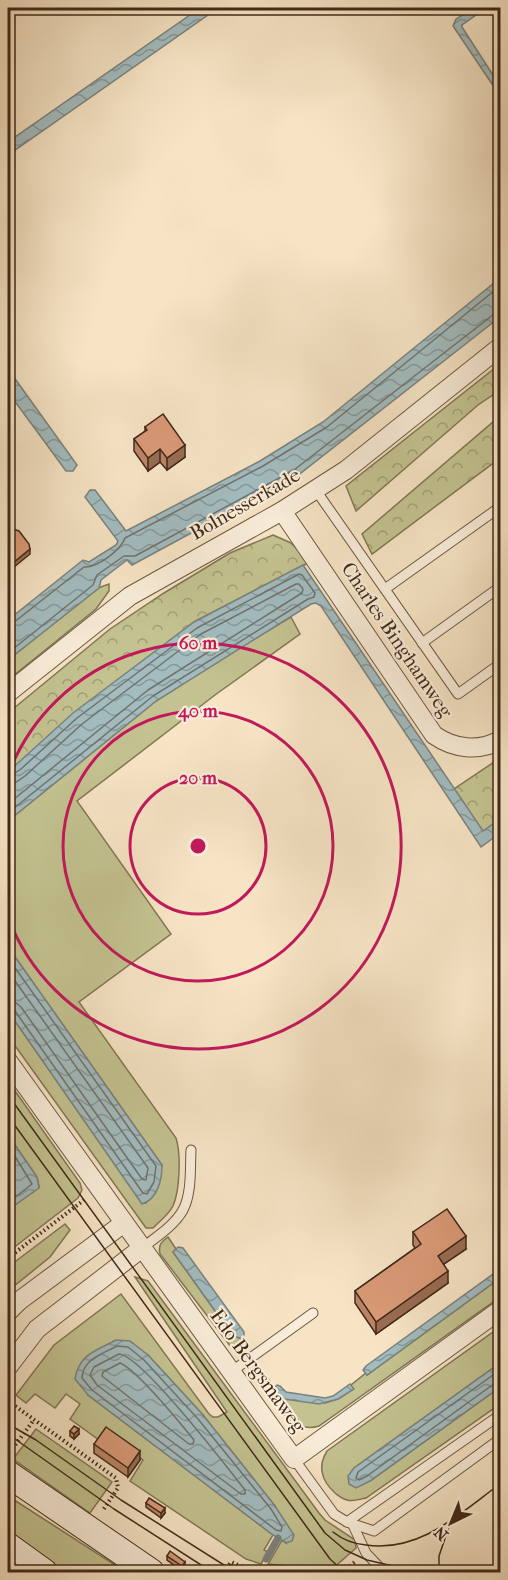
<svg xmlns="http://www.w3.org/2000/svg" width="508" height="1580" font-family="'IM FELL French Canon',serif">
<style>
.green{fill:#c3c290;stroke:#827654;stroke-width:1.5}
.forest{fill:url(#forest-crowns);stroke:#827654;stroke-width:1.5}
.water{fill:url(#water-waves);stroke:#7b817d;stroke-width:1.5}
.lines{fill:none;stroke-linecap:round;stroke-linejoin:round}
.shore{stroke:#71726c;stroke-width:1.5}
.stream{stroke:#7b817d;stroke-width:7}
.service-casing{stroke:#6e5843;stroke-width:11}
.minor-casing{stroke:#6e5843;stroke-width:20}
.secondary-casing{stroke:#402918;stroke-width:28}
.path{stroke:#402918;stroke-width:4;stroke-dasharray:1.5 3;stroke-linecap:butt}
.service{stroke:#f9edd9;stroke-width:9}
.minor{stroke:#f9edd9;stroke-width:18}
.secondary{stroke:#f9edd9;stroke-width:26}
.tram{stroke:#402918;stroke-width:1.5}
.wall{fill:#bb8466;stroke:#402918;stroke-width:1.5}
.shaded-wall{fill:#996c53;stroke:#402918;stroke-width:1.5}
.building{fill:#da9a77;stroke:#402918;stroke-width:1.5}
.ring{fill:none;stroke:#c2185b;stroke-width:3}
.labels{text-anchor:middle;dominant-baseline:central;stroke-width:4.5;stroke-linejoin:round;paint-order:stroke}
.street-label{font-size:20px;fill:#402918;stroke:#f9edd9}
.centre{fill:#c2185b;stroke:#f9edd9;stroke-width:3}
.ring-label{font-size:18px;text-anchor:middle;font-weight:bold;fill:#c2185b;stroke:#f9edd9;stroke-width:4.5;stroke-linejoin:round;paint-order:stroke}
</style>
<defs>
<pattern id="forest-crowns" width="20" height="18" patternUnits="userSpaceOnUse" patternTransform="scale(1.5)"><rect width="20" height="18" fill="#c3c290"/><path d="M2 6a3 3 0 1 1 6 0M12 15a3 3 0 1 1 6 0" fill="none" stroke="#a09e75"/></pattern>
<pattern id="water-waves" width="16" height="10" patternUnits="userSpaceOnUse" patternTransform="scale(1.5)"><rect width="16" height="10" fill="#a2bcc0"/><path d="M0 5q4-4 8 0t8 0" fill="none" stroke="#85999b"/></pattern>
</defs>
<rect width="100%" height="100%" fill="#f6e4c5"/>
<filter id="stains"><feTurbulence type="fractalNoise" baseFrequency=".00333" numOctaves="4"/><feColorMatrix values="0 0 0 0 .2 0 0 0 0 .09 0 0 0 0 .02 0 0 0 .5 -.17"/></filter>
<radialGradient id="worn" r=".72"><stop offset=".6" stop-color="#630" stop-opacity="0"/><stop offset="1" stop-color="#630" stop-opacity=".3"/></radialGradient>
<g class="green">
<polygon points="109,584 109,591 96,609 8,680 8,660 98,588"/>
<path d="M 291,617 L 300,634 L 215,695 L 77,801 L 171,934 L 79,1002 L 176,1138 C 181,1154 180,1190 173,1206 C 169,1214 160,1221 153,1228 L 146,1228 L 8,1036 L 8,1011 L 142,1203 L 146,1203 L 162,1165 L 8,947 L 8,821 L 156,701 L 221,659 Z"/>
<polygon points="8,1081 80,1183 82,1190 78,1198 8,1252 8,1210 39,1187 37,1177 8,1135"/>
<polygon points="65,1224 70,1230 50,1257 8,1291 8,1267"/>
<path d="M 168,1237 L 176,1249 L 173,1252 L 233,1336 L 240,1338 L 246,1346 L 238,1348 L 231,1347 L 160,1254 C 158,1245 161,1242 168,1237 Z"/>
<polygon points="135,1277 148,1281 319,1513 325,1520 355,1540 356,1548 331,1570 268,1564 282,1540 286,1543 275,1506 203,1415 148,1355 88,1395 273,1535 264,1550 268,1552 261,1564 246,1559 130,1481 143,1460 105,1432 99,1440 70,1419 80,1404 66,1394 55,1408 35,1394 26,1403 16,1395 54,1345 121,1294 209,1414 213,1417 218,1417 227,1412"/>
<path d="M 500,1278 L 500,1297 L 319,1426 C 291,1435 275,1402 261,1384 L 261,1379 L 266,1375 L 274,1387 L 273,1389 L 325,1403 L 338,1399 L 353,1389 L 351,1385 L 366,1373 L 367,1375 Z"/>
<path d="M 500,1327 L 500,1363 L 354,1468 L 370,1481 L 500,1387 L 500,1404 L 366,1498 C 360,1499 354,1502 347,1500 C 342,1499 339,1496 335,1493 C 322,1481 317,1467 327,1451 Z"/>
<polygon points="36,1429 112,1482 90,1513 13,1459"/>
<polygon points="8,1496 126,1572 58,1572 55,1570 8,1536"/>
</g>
<g class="forest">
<polygon points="500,364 500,390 478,405 356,511 346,486"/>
<polygon points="500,416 500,458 372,554 362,534"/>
<polygon points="273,535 291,543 310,562 194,622 8,772 8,713 110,629 164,593 230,553"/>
<polygon points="500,758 500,819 483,832 454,789"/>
</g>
<g class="water">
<polygon points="200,8 218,8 8,155 8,142"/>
<polygon points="474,8 486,8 462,25 462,27 500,86 500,96 453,26 456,19"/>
<polygon points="500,278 500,317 297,476 132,565 127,560 101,580 99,588 8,660 8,620 83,560 89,562 116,545 118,541 85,497 90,490 95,490 126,531 260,461 323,422"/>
<polygon points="8,369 77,465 73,471 66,471 8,392"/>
<polygon points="303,565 483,831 500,819 500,833 481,847 321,606 316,603 311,604 156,701 8,821 8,772 73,713 194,622"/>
<path d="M 8,947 L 162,1165 C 162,1179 158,1199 142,1204 L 8,1011 Z"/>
<polygon points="8,1135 37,1177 39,1188 8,1210"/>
<polygon points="178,1247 183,1248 244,1332 244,1337 240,1338 233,1336 173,1252"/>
<polygon points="500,1269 500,1278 367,1375 363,1370 366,1366"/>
<path d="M 116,1340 L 130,1341 L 148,1355 L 203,1415 L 275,1506 L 294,1535 L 292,1541 L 286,1543 L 273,1535 L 88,1395 L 75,1379 C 79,1354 96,1351 116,1340 Z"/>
<polygon points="500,1363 500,1387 370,1481 356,1488 349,1484 348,1476 354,1468"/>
<polygon points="350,1384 354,1389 338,1399 319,1404 284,1399 273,1389 277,1385 280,1386 286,1392 325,1398 333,1396"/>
</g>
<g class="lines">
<g class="shore">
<path d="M 8,624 L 13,623 L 84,567 C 97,568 121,550 125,538 L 263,466 L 327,427 L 500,286"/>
<polyline points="8,653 93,585 97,575 124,556 135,556 294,470 494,314 500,313"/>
<polyline points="8,776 12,775 21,769 77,718 197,628 299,574 302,575 315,593 314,597 308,599 153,696 8,813"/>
<polyline points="8,784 15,783 25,776 82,724 201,634 296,584 299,584 303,589 302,593 148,690 8,804"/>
<polyline points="8,958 156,1166 154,1182 147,1194 143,1193 15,1011 8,1008"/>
<polyline points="8,971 148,1168 146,1180 142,1179 21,1007 15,1002 8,1001"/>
<polyline points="8,1145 32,1184 8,1203"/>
<path d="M 117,1346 L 128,1347 L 144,1360 L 198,1419 L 271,1509 L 282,1527 L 281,1531 L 276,1530 L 92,1390 L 82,1378 C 83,1359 102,1354 117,1346 Z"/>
<path d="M 119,1354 C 141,1355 227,1467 245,1490 L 245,1494 L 241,1494 L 97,1385 L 90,1375 L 94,1367 Z"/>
<path d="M 120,1363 C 137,1370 181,1424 194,1440 L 193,1444 L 189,1444 L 102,1376 L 103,1372 Z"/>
<polyline points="500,1370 358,1472 356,1478 359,1480 367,1476 495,1383 500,1382"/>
</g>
<polyline class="stream" points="266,1559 278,1538"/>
<defs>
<g id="service">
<polyline points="315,489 458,694 500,664"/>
<polyline points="385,589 500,507"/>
<polyline points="422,643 500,587"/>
<path d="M 142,1248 C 156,1237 174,1226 183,1210 C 192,1193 190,1168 191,1150"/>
<polyline points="231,1372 313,1313"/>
<polyline points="294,1459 334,1514 347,1522 374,1531 500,1439"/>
<polyline points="347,1522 500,1415"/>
<polyline points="352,1523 366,1553 384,1572"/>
</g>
<g id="minor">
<path d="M 282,511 L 434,735 C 454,749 479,752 500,740"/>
<polyline points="8,693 130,596 282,511 346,470 500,347"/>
<polyline points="8,1061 294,1459 500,1310"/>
<polyline points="8,1312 19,1301 124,1223"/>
<polyline points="8,1367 37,1329 142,1248"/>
</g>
<g id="secondary">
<polyline points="8,1474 151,1572"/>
<polyline points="8,1546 44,1572"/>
</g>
</defs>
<use href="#service" class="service-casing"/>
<use href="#minor" class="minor-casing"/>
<use href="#secondary" class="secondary-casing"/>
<g class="path">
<polyline points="8,1258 84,1200"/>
<polyline points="8,1401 116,1478 118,1488 103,1510"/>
<polyline points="10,1452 33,1421"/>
<polyline points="224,1572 231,1562 252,1571 271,1572"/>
<polyline points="343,1572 356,1561"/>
</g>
<use href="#service" class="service"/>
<use href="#minor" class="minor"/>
<use href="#secondary" class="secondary"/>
<g class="tram">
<polyline points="8,1095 325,1533 345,1550 367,1560 419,1572"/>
<polyline points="8,1116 330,1559 344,1572"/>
<polyline points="8,1424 36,1440 121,1500 235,1572"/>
<polyline points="8,1434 114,1509 212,1572"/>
<path d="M 333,1532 C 343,1540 354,1544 366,1545 C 420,1553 460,1513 500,1484"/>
<polyline points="439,1572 439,1556 452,1518"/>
</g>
</g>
<g class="wall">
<polygon points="145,427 185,457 167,470 160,462 148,471 134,451 134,439 145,431"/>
<polygon points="413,1232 466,1249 444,1264 448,1283 376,1334 355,1303 355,1291 415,1248 413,1245"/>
<polygon points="70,1431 79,1434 74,1439 70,1436"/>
<polygon points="94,1444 140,1460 128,1477 94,1453"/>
<polygon points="146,1503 165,1513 161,1518 146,1507"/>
<polygon points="167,1556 185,1566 182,1571 167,1560"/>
</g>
<g class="shaded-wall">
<polygon points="185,445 185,457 167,470 167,458"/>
<polygon points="160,449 160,462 148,471 148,458"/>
<polygon points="30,549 30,554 8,572 8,567"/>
<polygon points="466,1236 466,1249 438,1268 438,1256"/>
<polygon points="448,1271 448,1283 376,1334 376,1322"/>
<polygon points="79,1429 79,1434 74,1439 74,1434"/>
<polygon points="140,1451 140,1460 128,1477 128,1468"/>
<polygon points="165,1508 165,1513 161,1518 161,1513"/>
<polygon points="185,1562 185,1566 182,1571 182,1566"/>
</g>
<g class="building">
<polygon points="163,414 185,445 167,458 160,449 148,458 134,439 147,430 145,427"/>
<polygon points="13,529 19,531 29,544 30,549 8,567 8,533"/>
<polygon points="447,1209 466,1236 438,1256 448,1271 376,1322 355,1291 421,1244 413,1232"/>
<polygon points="74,1426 79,1429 74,1434 70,1431"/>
<polygon points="106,1427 140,1451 128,1468 94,1444"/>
<polygon points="149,1498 165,1508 161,1513 146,1503"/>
<polygon points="170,1551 185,1562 182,1566 167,1556"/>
<polygon points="8,1559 26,1572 8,1572"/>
</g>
<g class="ring">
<circle cx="198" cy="846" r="68"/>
<circle cx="198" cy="846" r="135"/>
<path d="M8 775A203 203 0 1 1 8 917"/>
</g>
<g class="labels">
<g class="street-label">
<text transform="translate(245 504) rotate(-30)">Bolnesserkade</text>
<text transform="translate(397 640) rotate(56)">Charles Binghamweg</text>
<text transform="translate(258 1371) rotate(54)">Edo Bergsmaweg</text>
</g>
</g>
<circle cx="198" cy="846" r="9" class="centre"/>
<g class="ring-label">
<text x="198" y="649">60 m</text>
<text x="198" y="717">40 m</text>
<text x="198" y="784">20 m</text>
</g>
<rect width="508" height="1580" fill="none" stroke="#f6e4c5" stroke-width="30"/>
<rect x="9" y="9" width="490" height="1562" fill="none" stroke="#402918" stroke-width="3"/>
<rect x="15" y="15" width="478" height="1550" fill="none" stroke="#402918" stroke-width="1.5"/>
<g transform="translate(451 1523) rotate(223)" stroke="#f9edd9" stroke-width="4.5" paint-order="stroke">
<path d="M0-4.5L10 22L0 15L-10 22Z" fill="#402918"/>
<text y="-9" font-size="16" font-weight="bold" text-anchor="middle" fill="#402918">N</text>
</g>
<rect width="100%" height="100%" filter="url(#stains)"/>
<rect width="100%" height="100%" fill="url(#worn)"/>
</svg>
